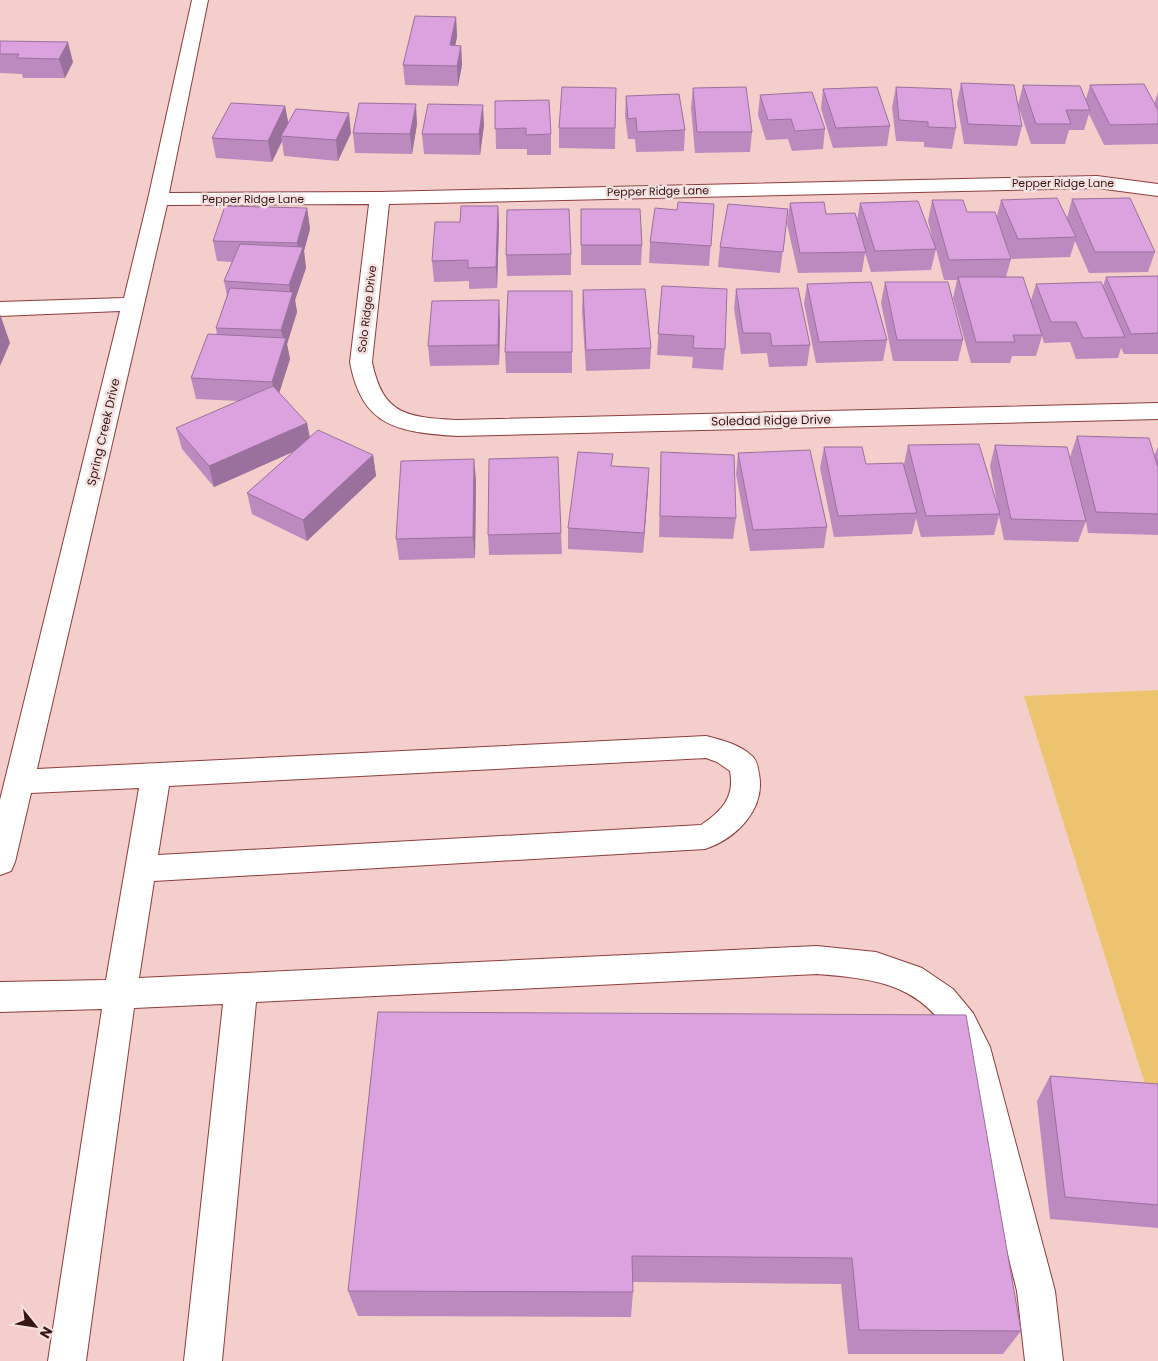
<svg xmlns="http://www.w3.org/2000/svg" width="1158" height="1361" font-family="Poppins,sans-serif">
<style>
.green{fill:#ecc46f}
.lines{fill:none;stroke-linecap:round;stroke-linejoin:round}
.minor-casing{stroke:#8c3e3b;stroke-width:2}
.minor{fill:#fff;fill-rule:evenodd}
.wall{fill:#bd8ac0}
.shaded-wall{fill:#9a719c}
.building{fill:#dca1df;stroke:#9a719c}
.labels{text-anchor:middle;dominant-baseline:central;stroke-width:5;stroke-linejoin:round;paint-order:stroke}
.far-street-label{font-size:11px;fill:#361513;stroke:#f4e0de}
.street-label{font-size:12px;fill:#361513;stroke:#f4e0de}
</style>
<rect width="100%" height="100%" fill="#f4ceca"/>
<polygon class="green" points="1158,690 1158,1126 1024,696"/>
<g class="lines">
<defs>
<path id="minor" d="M 192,0 L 208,0 L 169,193 L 380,192 L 1097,176 L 1158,184 L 1158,196 L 1097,188 L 389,204 L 372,362 C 383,416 408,417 457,420 L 1158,403 L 1158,419 L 457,436 C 398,432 362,427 350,362 L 369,204 L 167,205 L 37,769 L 706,736 C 722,740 739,744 752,756 C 757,760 758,768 759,774 C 766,809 736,839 705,849 L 154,881 L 139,978 L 817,946 L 876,952 L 922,968 L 953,989 L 973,1013 L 990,1047 L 1055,1291 L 1063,1361 L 1025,1361 L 1017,1291 L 957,1048 C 926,985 880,979 817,974 L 256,1002 L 222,1361 L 184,1361 L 223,1004 L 134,1008 L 86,1361 L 48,1361 L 102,1009 L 0,1012 L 0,982 L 106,980 L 139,788 L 31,793 L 15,862 L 11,871 L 0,875 L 0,800 L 120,311 L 0,316 L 0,302 L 124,298 L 148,199 ZM 706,758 L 717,762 L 730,771 C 735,797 722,811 701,825 L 158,855 L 169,786 Z"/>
</defs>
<use href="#minor" class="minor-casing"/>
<use href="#minor" class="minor"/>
</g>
<g class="wall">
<polygon points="456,17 457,37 455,45 461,46 462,65 458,86 405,85 403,65"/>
<polygon points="0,41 73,62 65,78 23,78 22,74 0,73"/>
<polygon points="961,83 1022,126 1017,146 964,144 957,103"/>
<polygon points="1023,85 1086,99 1090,85 1154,104 1158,92 1158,144 1104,145 1089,114 1084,130 1069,130 1065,144 1031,144 1018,105"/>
<polygon points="896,87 956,128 952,149 924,147 924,142 896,141 892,107"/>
<polygon points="616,88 615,149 559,148 559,128"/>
<polygon points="693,88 752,132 750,152 695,153 691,108"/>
<polygon points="823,89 890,126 887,146 833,148 821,109"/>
<polygon points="760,95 825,129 823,149 792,151 788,139 766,140 758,115"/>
<polygon points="626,96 685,130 684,151 636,152 635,139 628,139 625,116"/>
<polygon points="495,101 551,134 551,155 527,155 527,149 496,149"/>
<polygon points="285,106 288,123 351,133 338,161 284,156 282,141 272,162 216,158 212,138"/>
<polygon points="417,124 412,154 355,153 353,133"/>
<polygon points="484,125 480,155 424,154 422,134"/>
<polygon points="1072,199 1155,252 1148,272 1089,273 1075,241 1070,257 1012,259 1005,242 1011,259 1006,277 1031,300 1036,284 1103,286 1106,277 1158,276 1158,354 1124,354 1121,348 1118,358 1076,359 1070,342 1044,343 1042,336 1036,356 1012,356 1010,363 971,363 953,298 957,280 944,280 936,249 931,270 871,272 865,253 862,272 798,273 787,224 790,203 826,214 857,220 860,203 935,248 928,221 932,200 967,212 997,216 1001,200 1067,218"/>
<polygon points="714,204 709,266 649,263 650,242 677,210"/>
<polygon points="498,206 499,226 497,288 469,289 469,281 434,282 432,261 460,222"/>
<polygon points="307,208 310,229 304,251 306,268 295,300 297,312 287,344 290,359 279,393 307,423 310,438 373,455 376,476 307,541 252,514 247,493 294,451 214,487 182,449 176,428 239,401 196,399 191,378 217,335 216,328 227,296 224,281 232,262 217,261 213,241"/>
<polygon points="581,209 642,245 641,265 581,265"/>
<polygon points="788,209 780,273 718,267 720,247"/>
<polygon points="571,254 571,275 507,276 506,255"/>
<polygon points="885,282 963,340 958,361 893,361 881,303"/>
<polygon points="807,284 887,340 883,361 816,363 804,304"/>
<polygon points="662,286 725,349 723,370 692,368 693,357 657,355"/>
<polygon points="736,289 810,345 807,366 769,367 767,353 741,354 734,309"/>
<polygon points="583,290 651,348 650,369 586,371 582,311"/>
<polygon points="572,291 572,373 506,373 505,352"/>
<polygon points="500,321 499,365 430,366 428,346"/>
<polygon points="1077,436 1154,456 1158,447 1158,535 1088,533 1086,521 1078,542 1004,540 999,516 994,535 921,537 916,518 912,534 834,537 820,468 824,447 866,464 904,464 908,445 998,508 990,466 995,445 1081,503 1070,457"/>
<polygon points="661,452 736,518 733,539 659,537"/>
<polygon points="738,453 827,527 824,548 750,551 736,474"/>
<polygon points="613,466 648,489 643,553 568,549 568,528"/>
<polygon points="476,480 475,558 399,560 396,539"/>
<polygon points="561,533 562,554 489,555 488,535"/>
<polygon points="378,1012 1021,1331 1003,1354 848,1354 841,1284 633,1282 633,1292 631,1317 358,1316 348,1291"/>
<polygon points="1050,1076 1158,1084 1158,1228 1050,1219 1037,1101"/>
</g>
<g class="shaded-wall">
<polygon points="456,17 457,37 451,65 450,45"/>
<polygon points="68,42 73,62 65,78 59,59"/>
<polygon points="461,46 462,65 458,86 457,66"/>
<polygon points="416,104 417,124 412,154 410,134"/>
<polygon points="483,105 484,125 480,155 479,134"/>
<polygon points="285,106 289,126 281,136 282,141 272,162 268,141"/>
<polygon points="349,113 351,133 338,161 336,140"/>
<polygon points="498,206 499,226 497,288 496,267"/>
<polygon points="307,208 310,229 304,251 306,268 295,300 297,312 287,344 290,359 276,403 272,382 284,344 281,330 291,298 289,285 299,258 297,243"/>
<polygon points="499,300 500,321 499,365 498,345"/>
<polygon points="0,314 10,343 0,366"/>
<polygon points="307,423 311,444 214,487 209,466"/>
<polygon points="373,455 376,476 307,541 303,520"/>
<polygon points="474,459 476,480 475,558 473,537"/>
<polygon points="649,468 648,489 643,553 644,533"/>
</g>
<g class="building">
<polygon points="415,16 456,17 450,45 461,46 457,66 403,65"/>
<polygon points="0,41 68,42 59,59 17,58 19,54 0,54"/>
<polygon points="961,83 1014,85 1022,126 968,124"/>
<polygon points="1144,84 1158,110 1158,124 1110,125 1090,85"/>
<polygon points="1023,85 1080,86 1090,110 1066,110 1071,124 1036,124"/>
<polygon points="562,87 616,88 615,128 559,128"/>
<polygon points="746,87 752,132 697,132 693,88"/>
<polygon points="877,87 890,126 836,128 823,89"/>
<polygon points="896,87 951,89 956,128 928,127 928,122 899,120"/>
<polygon points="812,92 825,129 795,131 791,119 768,120 760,95"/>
<polygon points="679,94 685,130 637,132 636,118 628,119 626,96"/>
<polygon points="549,100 551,134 526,135 526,128 495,129 495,101"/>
<polygon points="231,103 285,106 268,141 212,138"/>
<polygon points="359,103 416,104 410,134 353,133"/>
<polygon points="428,104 483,105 479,134 422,134"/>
<polygon points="296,109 349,113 336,140 281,136"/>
<polygon points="1057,198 1076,237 1018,239 1001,200"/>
<polygon points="1130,198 1155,252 1095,252 1072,199"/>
<polygon points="932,200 963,200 967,212 995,212 1011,259 949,260"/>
<polygon points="918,201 936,249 875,251 860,203"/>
<polygon points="678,202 714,204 711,246 650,242 655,208 677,210"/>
<polygon points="824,202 826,214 855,213 866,252 800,253 790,203"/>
<polygon points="728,204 788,209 783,252 720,247"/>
<polygon points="225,206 307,208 297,243 213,241"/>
<polygon points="461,206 498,206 496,267 468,268 468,260 432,261 435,222 460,222"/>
<polygon points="569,209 571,254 506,255 507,210"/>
<polygon points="581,209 640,209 642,245 581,245"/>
<polygon points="240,244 303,247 289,285 224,281"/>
<polygon points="1158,276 1158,333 1131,334 1106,277"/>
<polygon points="958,277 1023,277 1042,335 1013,335 1015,342 976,342"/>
<polygon points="871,282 887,340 819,342 807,284"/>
<polygon points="885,282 948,282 963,340 897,340"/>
<polygon points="1101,282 1125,337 1083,338 1076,322 1051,322 1036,284"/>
<polygon points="662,286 727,289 725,349 693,348 694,336 658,334"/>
<polygon points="230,288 293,292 281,330 216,328"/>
<polygon points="798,288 810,345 772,346 770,333 743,333 736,289"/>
<polygon points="645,289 651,348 586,350 583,290"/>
<polygon points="508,291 572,291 572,352 505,352"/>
<polygon points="499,300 498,345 428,346 432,301"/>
<polygon points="208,334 286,338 272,382 191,378"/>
<polygon points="273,386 307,423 209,466 176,428"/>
<polygon points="318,430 373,455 303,520 247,493"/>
<polygon points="1077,436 1149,438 1158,468 1158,514 1096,512"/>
<polygon points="979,444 1000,514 926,516 908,445"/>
<polygon points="995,445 1067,447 1086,521 1011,519"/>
<polygon points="824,447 862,447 866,464 903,463 917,513 838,516"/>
<polygon points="810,450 827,527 753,530 738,453"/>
<polygon points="578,452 613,454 611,466 649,468 644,533 568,528"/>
<polygon points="661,452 734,455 736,518 660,516"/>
<polygon points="558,457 561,533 488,535 489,459"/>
<polygon points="474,459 473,537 396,539 401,461"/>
<polygon points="378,1012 966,1015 1021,1331 859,1330 852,1258 632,1256 633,1292 348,1291"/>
<polygon points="1050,1076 1158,1084 1158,1205 1065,1197"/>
</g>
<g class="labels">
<g class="far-street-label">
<text x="1063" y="183">Pepper Ridge Lane</text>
<text transform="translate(658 191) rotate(-1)">Pepper Ridge Lane</text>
<text x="253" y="199">Pepper Ridge Lane</text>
<text transform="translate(367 309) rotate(-83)">Solo Ridge Drive</text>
</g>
<g class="street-label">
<text transform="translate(771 420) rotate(-1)">Soledad Ridge Drive</text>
<text transform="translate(103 432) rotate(-77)">Spring Creek Drive</text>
</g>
</g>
<g transform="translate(35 1326) rotate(120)" stroke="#f4e0de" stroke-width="4" paint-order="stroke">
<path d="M0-4L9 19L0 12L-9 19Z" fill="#361513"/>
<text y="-8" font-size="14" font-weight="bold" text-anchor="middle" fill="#361513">N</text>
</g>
</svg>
